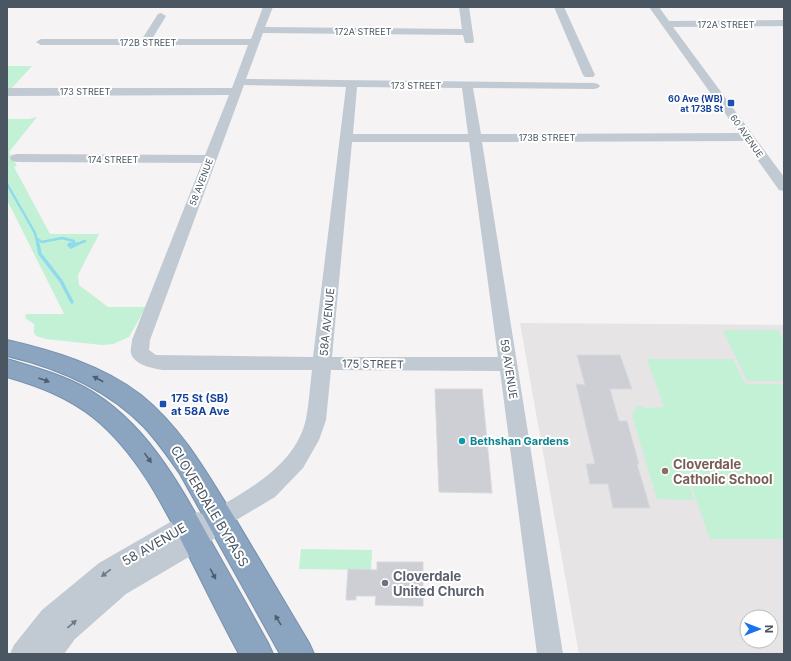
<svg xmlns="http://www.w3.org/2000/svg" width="791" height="661" font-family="Inter,sans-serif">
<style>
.education{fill:#e6e4e5;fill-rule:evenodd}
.green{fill:#c3f1d5}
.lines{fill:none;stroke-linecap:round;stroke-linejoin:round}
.stream-far1{stroke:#90daee;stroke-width:2.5}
.stream{stroke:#90daee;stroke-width:3.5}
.building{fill:#cdcfd5;stroke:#d7d9de}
.highway-casing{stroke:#7690ad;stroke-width:2}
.minor{fill:#c1cad2;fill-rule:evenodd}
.highway{fill:#8ba5c1;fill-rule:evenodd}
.oneway{fill:#505e6b}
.oneway2{fill:#6e7983}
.transit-dot{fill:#1a4fb4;stroke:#fff;stroke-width:1.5}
.culture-dot{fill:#0f9aa8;stroke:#fff;stroke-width:1.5}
.education-dot{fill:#8d6e63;stroke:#fff;stroke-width:1.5}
.worship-dot{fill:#6b7280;stroke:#fff;stroke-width:1.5}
.labels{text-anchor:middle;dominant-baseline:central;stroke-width:4;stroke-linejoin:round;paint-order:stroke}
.far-street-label{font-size:9px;fill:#4a5661;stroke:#fff}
.far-transit-label{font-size:9px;font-weight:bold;fill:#164399;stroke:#fff;text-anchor:end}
.street-label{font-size:11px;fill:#4a5661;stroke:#fff}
.transit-label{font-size:11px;font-weight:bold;fill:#164399;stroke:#fff;text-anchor:start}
.culture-label{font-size:11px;font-weight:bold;fill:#0d838f;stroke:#fff;text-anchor:start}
.near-education-label{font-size:13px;font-weight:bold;fill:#785e54;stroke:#fff;text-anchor:start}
.near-street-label{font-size:13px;fill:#4a5661;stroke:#fff}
.near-worship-label{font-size:13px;font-weight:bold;fill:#5b616d;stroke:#fff;text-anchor:start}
</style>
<rect width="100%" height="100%" fill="#f5f3f3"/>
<path class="education" d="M 520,323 L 784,325 L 784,654 L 579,654 ZM 747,617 L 771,617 L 771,641 L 747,641 Z"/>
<g class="green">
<polygon points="7,66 32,66 11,89 7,88"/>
<polygon points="37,117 9,152 17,166 14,167 50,234 99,234 78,275 79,285 108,307 146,307 129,337 113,344 102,345 46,339 36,336 34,333 34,324 25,318 26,314 64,314 7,200 7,119 29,119"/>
<polygon points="723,330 778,330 784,341 784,381 747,381"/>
<polygon points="647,359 733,359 745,384 784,384 784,539 710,539 673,433 694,500 657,499 632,415 638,405 645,408 664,407"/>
<polygon points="301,549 372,550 371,570 299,569"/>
</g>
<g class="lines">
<g class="stream-far1">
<polyline points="7,184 35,233 38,245"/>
<polyline points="37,239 42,242 62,238 74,241 74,243 69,245"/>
<polyline points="75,245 85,241"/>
</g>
<g class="stream">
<polyline points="38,244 40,254 61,281 72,302"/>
<polyline points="70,244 69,245 71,247 77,244"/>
</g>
</g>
<g class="building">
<polygon points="577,355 620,355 632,389 610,389 619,421 627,421 639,464 637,464 650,508 613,508 608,484 590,484 586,464 595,464 576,384 585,385"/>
<polygon points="435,389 482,389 492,493 439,492"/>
<polygon points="377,562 423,562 423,606 375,605 376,596 356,596 356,600 346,600 348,569 377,570"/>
</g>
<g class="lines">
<defs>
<g id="highway">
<path d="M 7,340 C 54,351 102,365 141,395 C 183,429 208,475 236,520 C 260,561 285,602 309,643 L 314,654 L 280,654 L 180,474 C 169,458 158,442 144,427 C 107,389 58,368 7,356 Z"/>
<path d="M 7,359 C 33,367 60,374 84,387 C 146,421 180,485 213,545 C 231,577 250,610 268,643 L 273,654 L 239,654 C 221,621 205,588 188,554 C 163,505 137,453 94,418 C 68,397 38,386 7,377 Z"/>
</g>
</defs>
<use href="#highway" class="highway-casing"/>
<g class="minor">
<path d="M 263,7 L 273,7 L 265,27 L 462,29 L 459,7 L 469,7 L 474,41 L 473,43 L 465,43 L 463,35 L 263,33 L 246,79 L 594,83 L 598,84 L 600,86 L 598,88 L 594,89 L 473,88 L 481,134 L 739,133 L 649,7 L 659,7 L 669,21 L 784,20 L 784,26 L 673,27 L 784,177 L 784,191 L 779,190 L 744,141 L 482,142 L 563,654 L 537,654 L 500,371 L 331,370 L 326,420 L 319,440 L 303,468 L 275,497 L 228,525 L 204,548 L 126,594 L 75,639 L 64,654 L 10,654 L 14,645 L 42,610 L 99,563 L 179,517 L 198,512 L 207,516 L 212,511 C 248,490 296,465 306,419 C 309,403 310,386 312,370 L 162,370 C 152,368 134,365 131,353 C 130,350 132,344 132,340 L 202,163 L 17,162 L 12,161 L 10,158 L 12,155 L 17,154 L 205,155 L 229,95 L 7,96 L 7,88 L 232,88 L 248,45 L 41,45 L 36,42 L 41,39 L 142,39 L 158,14 L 161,13 L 166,16 L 152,39 L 251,39 ZM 244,85 L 346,87 L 313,357 L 156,355 L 149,350 L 150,340 ZM 357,87 L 462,88 L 468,134 L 353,134 ZM 352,142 L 469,142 L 498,357 L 332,357 Z"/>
<polygon points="554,7 564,7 595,75 593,77 585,77 583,75"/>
</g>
<use href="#highway" class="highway"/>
</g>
<defs><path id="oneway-solid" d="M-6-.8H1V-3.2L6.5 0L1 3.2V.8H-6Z"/></defs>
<g class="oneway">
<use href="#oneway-solid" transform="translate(98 379) rotate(-152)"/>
<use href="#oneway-solid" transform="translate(44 380) rotate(20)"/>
<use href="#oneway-solid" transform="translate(148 458) rotate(54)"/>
<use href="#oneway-solid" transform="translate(213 574) rotate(62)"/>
<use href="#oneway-solid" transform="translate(278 620) rotate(-121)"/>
</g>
<g class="oneway2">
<use href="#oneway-solid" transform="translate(106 573) rotate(142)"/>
<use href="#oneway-solid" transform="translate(72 624) rotate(-40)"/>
</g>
<g class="transit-dot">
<rect x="727" y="99" width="8" height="8" rx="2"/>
<rect x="159" y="400" width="8" height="8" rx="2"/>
</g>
<circle class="culture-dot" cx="462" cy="441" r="4"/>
<circle class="education-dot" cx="665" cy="471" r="4"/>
<circle class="worship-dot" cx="385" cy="583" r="4"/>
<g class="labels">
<g class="far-street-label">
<text x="726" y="24">172A STREET</text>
<text x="363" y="31">172A STREET</text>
<text x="148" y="42">172B STREET</text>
<text x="416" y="85">173 STREET</text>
<text x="85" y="91">173 STREET</text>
<text transform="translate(747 136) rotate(55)">60 AVENUE</text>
<text x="547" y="137">173B STREET</text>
<text x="113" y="159">174 STREET</text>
<text transform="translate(201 182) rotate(-69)">58 AVENUE</text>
</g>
<g class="far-transit-label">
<text x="723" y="98">60 Ave (WB)<tspan x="723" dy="10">at 173B St</tspan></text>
</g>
<g class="street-label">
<text transform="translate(327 322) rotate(-84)">58A AVENUE</text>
<text transform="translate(373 364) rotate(1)">175 STREET</text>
<text transform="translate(509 369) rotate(81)">59 AVENUE</text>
</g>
<g class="transit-label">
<text x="171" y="398">175 St (SB)<tspan x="171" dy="13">at 58A Ave</tspan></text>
</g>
<g class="culture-label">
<text x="470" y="441">Bethshan Gardens</text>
</g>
<g class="near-education-label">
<text x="673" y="464">Cloverdale<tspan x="673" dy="15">Catholic School</tspan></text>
</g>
<g class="near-street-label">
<text transform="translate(210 506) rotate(59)">CLOVERDALE BYPASS</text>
<text transform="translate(154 544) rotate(-30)">58 AVENUE</text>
</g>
<g class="near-worship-label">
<text x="393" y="576">Cloverdale<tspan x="393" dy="15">United Church</tspan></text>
</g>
</g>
<rect width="791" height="661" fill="none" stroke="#4a5661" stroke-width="16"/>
<g transform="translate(759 629) rotate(90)"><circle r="19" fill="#ffffff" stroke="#b7bbc0"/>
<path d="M0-3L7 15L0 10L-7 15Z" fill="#1a73e8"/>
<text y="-6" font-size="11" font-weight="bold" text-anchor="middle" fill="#4a5661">N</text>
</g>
</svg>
